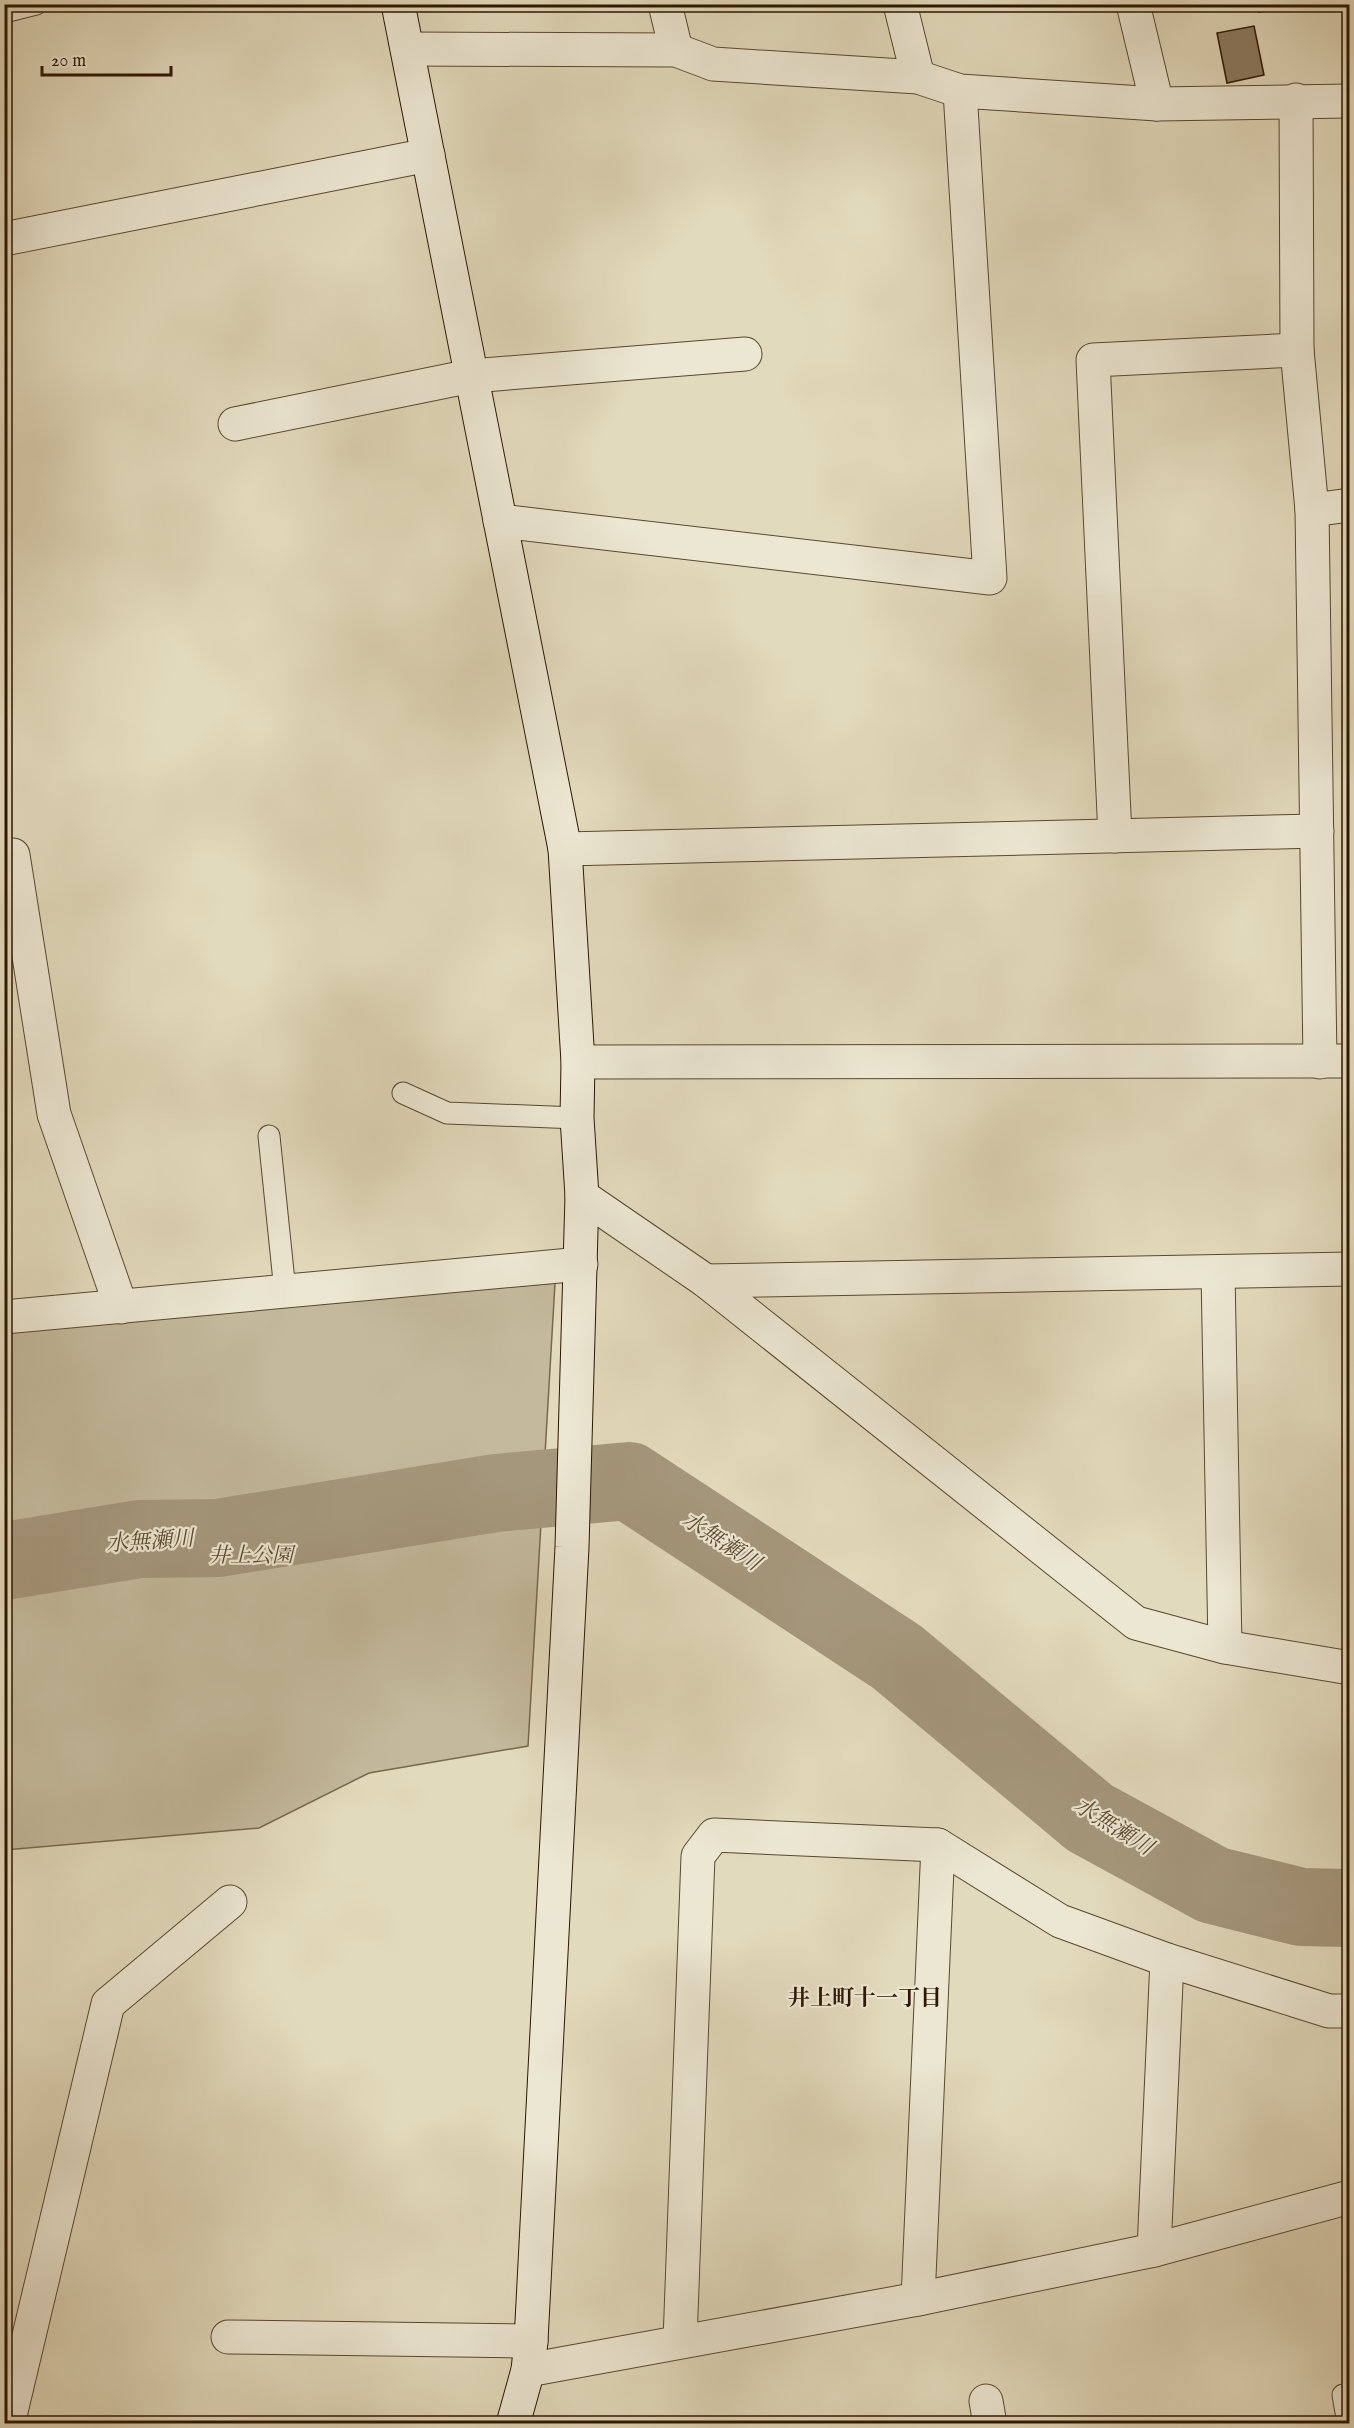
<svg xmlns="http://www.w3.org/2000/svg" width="1354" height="2428" font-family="'IM FELL English','Noto Serif JP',serif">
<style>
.park{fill:#c3b99c;stroke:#78684e;stroke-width:1.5}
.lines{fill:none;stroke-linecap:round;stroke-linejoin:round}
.river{stroke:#a5977c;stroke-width:78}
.building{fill:#8c7c62;stroke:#2e1600;stroke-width:1.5}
.lane-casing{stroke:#5b472f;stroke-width:23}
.street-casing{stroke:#5b472f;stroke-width:35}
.secondary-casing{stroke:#2e1600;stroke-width:35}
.lane{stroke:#ece7d3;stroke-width:21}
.street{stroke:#ece7d3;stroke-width:33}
.secondary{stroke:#ece7d3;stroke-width:33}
.labels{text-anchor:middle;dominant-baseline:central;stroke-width:4.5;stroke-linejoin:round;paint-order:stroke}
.park-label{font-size:21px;font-style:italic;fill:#5b472f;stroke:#ece7d3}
.water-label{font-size:22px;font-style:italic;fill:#5e4a32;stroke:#ece7d3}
.neighbourhood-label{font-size:22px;font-weight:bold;fill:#2e1600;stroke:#ece7d3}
</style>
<rect width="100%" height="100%" fill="#e2dabc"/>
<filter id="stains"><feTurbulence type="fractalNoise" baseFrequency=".00333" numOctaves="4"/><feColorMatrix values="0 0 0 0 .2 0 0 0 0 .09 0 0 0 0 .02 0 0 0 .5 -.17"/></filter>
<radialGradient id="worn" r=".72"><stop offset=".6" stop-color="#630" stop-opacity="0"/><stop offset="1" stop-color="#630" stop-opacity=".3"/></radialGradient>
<polygon class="park" points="555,1283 528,1746 369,1773 259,1828 5,1850 5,1328"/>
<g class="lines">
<polyline class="river" points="4,1561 140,1539 218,1538 496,1493 629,1481 897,1657 1090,1818 1213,1885 1301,1907 1350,1908"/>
</g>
<g class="building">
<polygon points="1257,4 1294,4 1259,12"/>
<polygon points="1254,26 1264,75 1227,83 1217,33"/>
</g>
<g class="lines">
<defs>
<g id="lane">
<polyline points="4,12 36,4"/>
<polyline points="403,1093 447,1113 577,1118"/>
<polyline points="269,1136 285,1291"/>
<polyline points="1343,2395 1348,2424"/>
</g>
<g id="street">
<polyline points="665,4 676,50"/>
<polyline points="900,4 918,77"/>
<polyline points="1133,4 1157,104"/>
<polyline points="409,49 676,50 713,64 918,77 960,91 1157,104 1350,101"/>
<polyline points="1296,100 1297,350 1312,510 1320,1062"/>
<polyline points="4,239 428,155"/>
<polyline points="235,424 471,376 745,354"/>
<polyline points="1312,510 1350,505"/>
<polyline points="500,521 990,578 960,91"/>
<polyline points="1115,836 1093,360 1297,350"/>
<polyline points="565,849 1317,831"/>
<polyline points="13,855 54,1114 121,1307"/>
<polyline points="578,1062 1350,1061"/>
<polyline points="582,1196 706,1281 1136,1623 1225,1647 1350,1668"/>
<polyline points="1218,1272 1225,1647"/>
<polyline points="706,1281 1350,1269"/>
<polyline points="4,1317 581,1264"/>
<polyline points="1154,2250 1167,1960"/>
<polyline points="918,2299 938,1845"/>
<polyline points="228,2337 531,2341"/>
<polyline points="680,2341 698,1856 714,1835 938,1845 1060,1921 1167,1960 1329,2011 1350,2011"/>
<polyline points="528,2370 918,2299 1154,2250 1350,2197"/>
<polyline points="986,2401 990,2424"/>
<polyline points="8,2424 108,2004 230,1902"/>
</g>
<polyline id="secondary" points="398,4 565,849 578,1062 577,1118 582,1196 572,1547 531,2341 528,2370 513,2424"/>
</defs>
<use href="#lane" class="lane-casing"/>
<use href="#street" class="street-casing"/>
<use href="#secondary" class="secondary-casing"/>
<use href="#lane" class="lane"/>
<use href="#street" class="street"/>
<use href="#secondary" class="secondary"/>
</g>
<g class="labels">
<g class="park-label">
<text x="251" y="1556">井上公園</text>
</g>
<g class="water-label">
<text transform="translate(150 1542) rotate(-4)">水無瀬川</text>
<text transform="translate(721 1542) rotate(33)">水無瀬川</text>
<text transform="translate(1113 1827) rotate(32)">水無瀬川</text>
</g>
<g class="neighbourhood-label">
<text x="865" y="1999">井上町十一丁目</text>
</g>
</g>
<rect width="1354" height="2428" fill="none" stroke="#e2dabc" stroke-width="24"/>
<rect x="6" y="6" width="1342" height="2416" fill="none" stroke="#2e1600" stroke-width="3"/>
<rect x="12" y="12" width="1330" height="2404" fill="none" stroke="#2e1600" stroke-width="1.5"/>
<path d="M42 66v9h129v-9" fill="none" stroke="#2e1600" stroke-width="3"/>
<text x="51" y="66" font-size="18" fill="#2e1600" stroke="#ece7d3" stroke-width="4.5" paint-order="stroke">20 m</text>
<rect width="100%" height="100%" filter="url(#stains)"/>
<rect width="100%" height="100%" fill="url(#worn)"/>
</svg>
